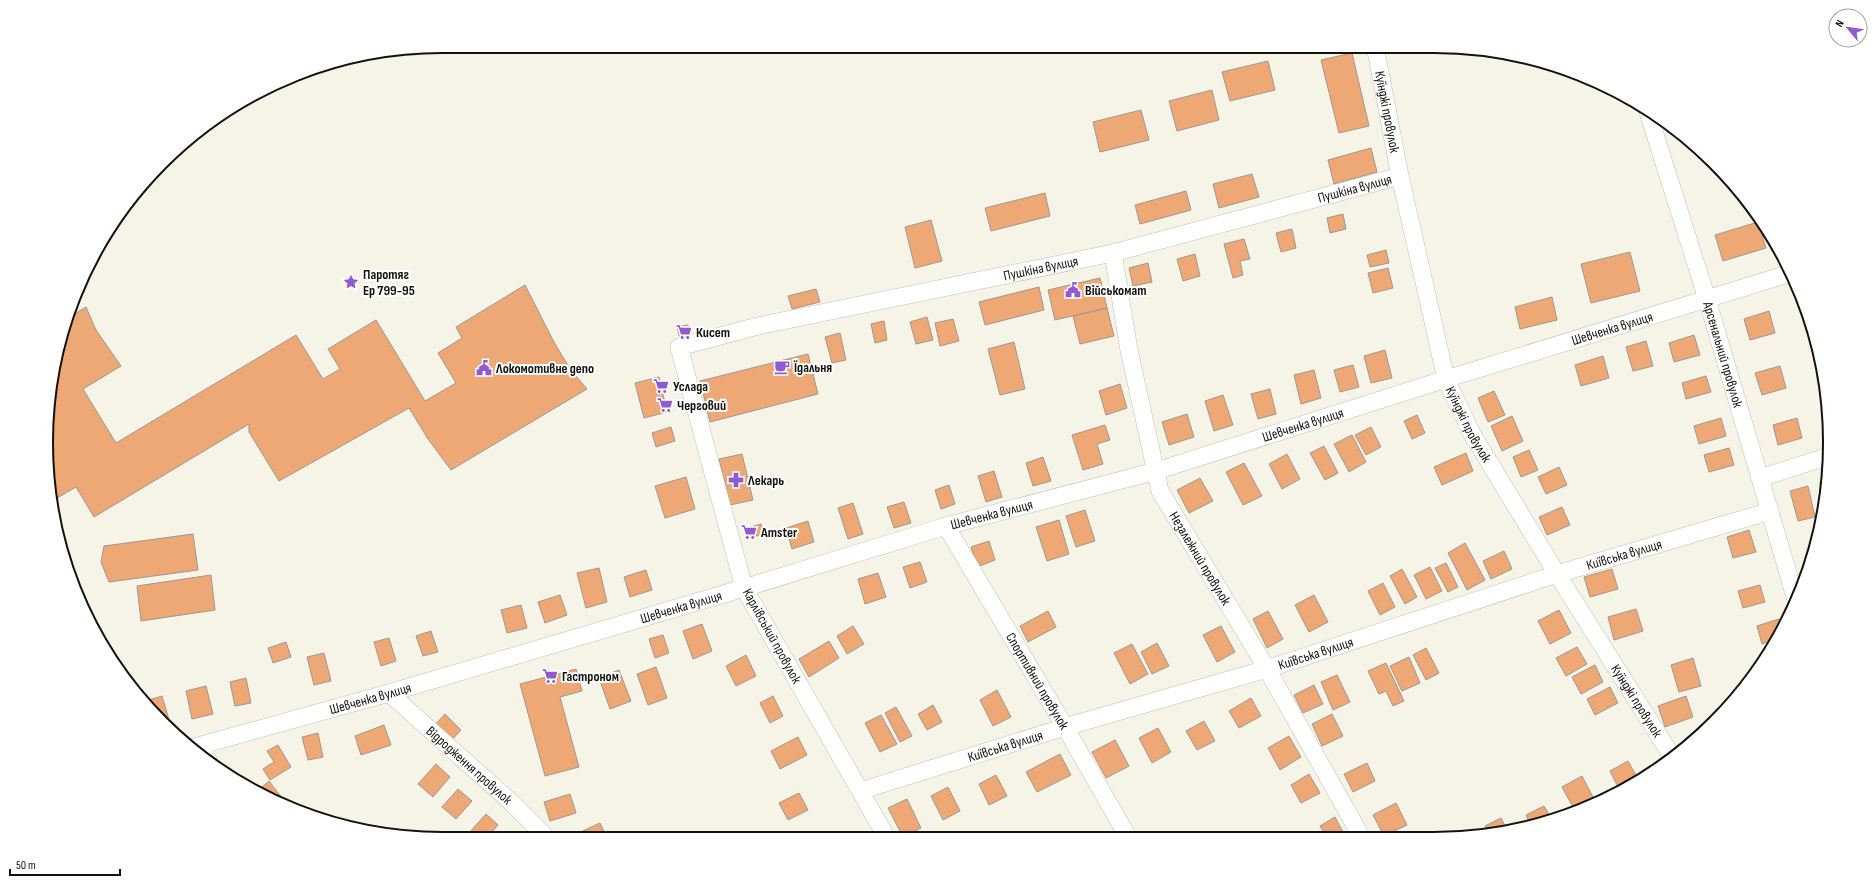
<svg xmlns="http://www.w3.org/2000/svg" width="1876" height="885" font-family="'Sofia Sans Condensed',sans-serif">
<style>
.building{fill:#eda876;stroke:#a19790}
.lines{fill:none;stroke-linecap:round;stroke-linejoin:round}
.minor-casing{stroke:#c3c0b5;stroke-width:18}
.minor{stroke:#fff;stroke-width:17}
.labels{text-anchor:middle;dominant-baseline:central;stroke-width:4;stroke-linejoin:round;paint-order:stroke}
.street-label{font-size:14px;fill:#13120e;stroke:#fff}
.poi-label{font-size:14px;font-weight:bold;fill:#13120e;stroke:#fff;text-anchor:start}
.rim{fill:none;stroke:#13120e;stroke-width:2}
</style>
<rect width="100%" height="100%" fill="#f6f3e7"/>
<g class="building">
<polygon points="1352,53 1369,126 1339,133 1321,60"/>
<polygon points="1268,61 1275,90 1230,101 1222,72"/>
<polygon points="1212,90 1219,120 1177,131 1169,101"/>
<polygon points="1141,110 1149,140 1100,152 1093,122"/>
<polygon points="1371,148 1377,172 1334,184 1328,160"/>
<polygon points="1252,174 1259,197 1219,208 1213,184"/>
<polygon points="1186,191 1191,210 1140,224 1135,205"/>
<polygon points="1045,193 1050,216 991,231 985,208"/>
<polygon points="1343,214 1346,229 1330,233 1327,218"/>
<polygon points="931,220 942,261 915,268 905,227"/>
<polygon points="1758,222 1766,248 1723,261 1715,235"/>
<polygon points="1292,229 1296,248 1281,252 1276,233"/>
<polygon points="1244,239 1250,259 1240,261 1243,275 1233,278 1224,244"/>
<polygon points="1386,250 1389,263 1370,267 1367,255"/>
<polygon points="1630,252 1640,291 1591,303 1581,264"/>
<polygon points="1195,254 1200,276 1183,281 1177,259"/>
<polygon points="1148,263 1152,282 1133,286 1129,268"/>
<polygon points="1388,268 1393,288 1373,293 1368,273"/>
<polygon points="1100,278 1107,308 1055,320 1048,290"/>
<polygon points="525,285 554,342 570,369 587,389 451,470 428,439 409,408 279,481 249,432 249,424 94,517 76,487 52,501 46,442 54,365 68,318 86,307 96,330 121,366 83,389 116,443 296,335 323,379 340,369 328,349 376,320 425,401 456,383 438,353 462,338 456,327"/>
<polygon points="1039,287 1044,310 985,325 979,302"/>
<polygon points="816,289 820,302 792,309 788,296"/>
<polygon points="1552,297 1557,320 1520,329 1515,307"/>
<polygon points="1107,308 1114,336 1080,344 1073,316"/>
<polygon points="1769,311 1775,333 1750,340 1744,319"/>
<polygon points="1806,311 1813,336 1810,336 1803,312"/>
<polygon points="927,317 933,340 916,344 910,322"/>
<polygon points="953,319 959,341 940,346 935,323"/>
<polygon points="884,321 887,340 875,343 871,324"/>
<polygon points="688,325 691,337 680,339 677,327"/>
<polygon points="840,333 846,360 832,363 825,337"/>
<polygon points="1694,335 1700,355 1674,362 1669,343"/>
<polygon points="1646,341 1653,366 1633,371 1626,347"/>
<polygon points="1014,342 1025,389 1000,395 988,349"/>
<polygon points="1385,350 1392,378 1371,383 1364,356"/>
<polygon points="808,354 818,394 710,422 700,381"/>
<polygon points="1603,356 1609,378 1581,386 1575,365"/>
<polygon points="1353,365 1359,387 1340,392 1334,370"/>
<polygon points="1780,366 1786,388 1762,395 1755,373"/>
<polygon points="1314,370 1321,398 1301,404 1294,375"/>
<polygon points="1706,376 1711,392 1686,399 1682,383"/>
<polygon points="659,377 667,412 644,418 635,383"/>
<polygon points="1120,384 1127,408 1106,415 1099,391"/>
<polygon points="1270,389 1276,414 1258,419 1251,394"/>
<polygon points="1494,391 1505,415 1488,422 1478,398"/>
<polygon points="1223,395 1233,425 1214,431 1205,401"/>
<polygon points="1187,414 1194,437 1169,445 1162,422"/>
<polygon points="1417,415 1425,433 1412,439 1404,421"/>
<polygon points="1512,416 1523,441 1502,451 1491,426"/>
<polygon points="1721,418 1726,436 1699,444 1694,426"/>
<polygon points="1797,418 1802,438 1778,445 1773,425"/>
<polygon points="1105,425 1110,440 1097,444 1103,464 1083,470 1072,435"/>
<polygon points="671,427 675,441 656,447 652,433"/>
<polygon points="1371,427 1381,447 1366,455 1355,435"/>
<polygon points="1352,435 1366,462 1349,472 1334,444"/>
<polygon points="1324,446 1338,473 1325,480 1310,453"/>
<polygon points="1729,448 1734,465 1709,472 1704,455"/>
<polygon points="1529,450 1538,470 1521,477 1513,457"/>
<polygon points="1466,453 1473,471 1442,485 1434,467"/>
<polygon points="742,454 753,500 730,505 719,459"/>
<polygon points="1287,454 1300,479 1282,489 1269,464"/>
<polygon points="1043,457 1051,481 1033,486 1026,463"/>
<polygon points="1244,463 1262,496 1243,505 1226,472"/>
<polygon points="1559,467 1567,485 1546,494 1538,477"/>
<polygon points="994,471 1002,497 986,502 978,476"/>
<polygon points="686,477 695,509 665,518 655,486"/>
<polygon points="1200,478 1213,501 1189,513 1177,490"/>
<polygon points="1826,480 1824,499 1820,482"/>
<polygon points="949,485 955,504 941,509 935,490"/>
<polygon points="1808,486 1815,517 1798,521 1790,491"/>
<polygon points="904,502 911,523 894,528 887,507"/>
<polygon points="853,503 863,534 848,539 838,508"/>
<polygon points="1562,507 1570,525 1547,535 1539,517"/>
<polygon points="1085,510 1095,541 1076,547 1066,516"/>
<polygon points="1059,520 1069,554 1047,561 1036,527"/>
<polygon points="808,521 814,542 792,549 786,528"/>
<polygon points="761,524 764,534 749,538 747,528"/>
<polygon points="1749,530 1756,552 1733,558 1727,537"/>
<polygon points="193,534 198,570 109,582 101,562 104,546"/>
<polygon points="989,541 995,560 977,567 971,547"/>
<polygon points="1465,543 1485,580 1467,590 1448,553"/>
<polygon points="1504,551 1512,569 1491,579 1483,561"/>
<polygon points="920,562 927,582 910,588 903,567"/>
<polygon points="1446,563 1458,587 1448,592 1435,568"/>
<polygon points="1430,567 1442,591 1426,599 1414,575"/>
<polygon points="599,568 607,602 586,608 577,573"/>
<polygon points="1402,569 1417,597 1405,604 1390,576"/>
<polygon points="1612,569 1618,589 1590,597 1584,577"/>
<polygon points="646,570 652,590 630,597 624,577"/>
<polygon points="878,573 886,597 865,604 858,579"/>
<polygon points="211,575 215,610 141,621 137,586"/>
<polygon points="1383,583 1395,607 1380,615 1368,591"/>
<polygon points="1760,585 1765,602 1743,608 1738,591"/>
<polygon points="560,595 567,615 545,623 538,602"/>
<polygon points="1314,595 1328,622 1309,632 1295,605"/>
<polygon points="521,605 527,628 507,633 501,610"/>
<polygon points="1636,609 1643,631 1614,640 1608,617"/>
<polygon points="1559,610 1571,633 1550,644 1538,621"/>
<polygon points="1048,611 1056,627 1028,642 1020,626"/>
<polygon points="1268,611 1283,639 1267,648 1253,619"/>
<polygon points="1779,619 1781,627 1773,640 1762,644 1757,626"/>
<polygon points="702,624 712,651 693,659 683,631"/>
<polygon points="853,626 864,644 847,654 837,636"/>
<polygon points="1221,626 1235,652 1217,662 1203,635"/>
<polygon points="431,631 438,652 423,656 416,636"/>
<polygon points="663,635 669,653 655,658 649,639"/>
<polygon points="389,638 396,661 381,666 374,642"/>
<polygon points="829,641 839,658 809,677 799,659"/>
<polygon points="286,642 291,657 273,663 268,648"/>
<polygon points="1157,643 1169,666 1152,674 1141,652"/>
<polygon points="1132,644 1148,674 1130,684 1114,653"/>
<polygon points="1577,647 1587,664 1566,676 1556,658"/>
<polygon points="1426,648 1439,673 1426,680 1413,655"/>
<polygon points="324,653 331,681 314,685 307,657"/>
<polygon points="746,655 756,676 736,686 726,666"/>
<polygon points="1409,657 1420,683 1402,691 1390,666"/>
<polygon points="1693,658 1701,686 1679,692 1671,665"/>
<polygon points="1386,663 1404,701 1393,706 1386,691 1379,694 1368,671"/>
<polygon points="1595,665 1603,682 1581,694 1572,677"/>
<polygon points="656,667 667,698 648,705 637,674"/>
<polygon points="576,669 582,691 560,697 579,767 545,776 520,684"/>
<polygon points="619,670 631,701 610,709 599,678"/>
<polygon points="1337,675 1350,702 1333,710 1321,682"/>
<polygon points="246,678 251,703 235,706 230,682"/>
<polygon points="1314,685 1323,704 1303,713 1294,695"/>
<polygon points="206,686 213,714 192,719 186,691"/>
<polygon points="1610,687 1618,703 1595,715 1587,699"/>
<polygon points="997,690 1011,717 993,726 980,700"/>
<polygon points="162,696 170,723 165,725 143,702"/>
<polygon points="773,696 783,716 770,723 760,703"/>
<polygon points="1686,696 1693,717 1665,727 1658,706"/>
<polygon points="1251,698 1261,716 1239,728 1229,711"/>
<polygon points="933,705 942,722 927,730 918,714"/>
<polygon points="896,707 912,736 900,742 885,713"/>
<polygon points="445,714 461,730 448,744 432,728"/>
<polygon points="1332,714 1343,736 1322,746 1312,724"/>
<polygon points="881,715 897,744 880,752 865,723"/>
<polygon points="1204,721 1215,741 1197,750 1186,731"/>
<polygon points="384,725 391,745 361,755 355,736"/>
<polygon points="1158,728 1171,752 1152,763 1139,738"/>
<polygon points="318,733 323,757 308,760 302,737"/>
<polygon points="1289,736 1301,757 1280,770 1268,748"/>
<polygon points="798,737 807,755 780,769 771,751"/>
<polygon points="1115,740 1129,766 1106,778 1092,752"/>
<polygon points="278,745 291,767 270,780 263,769 274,762 267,751"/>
<polygon points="1060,754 1071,775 1037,792 1026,772"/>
<polygon points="1628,761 1638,779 1619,789 1610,771"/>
<polygon points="1367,763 1375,781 1353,792 1344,774"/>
<polygon points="436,764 450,777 433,797 418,784"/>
<polygon points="1309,774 1320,793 1301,803 1291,785"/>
<polygon points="996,775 1007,796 989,805 979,784"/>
<polygon points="1582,776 1594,799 1574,809 1562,787"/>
<polygon points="269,781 282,798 277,802 256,792"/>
<polygon points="948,787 960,811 943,820 931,796"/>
<polygon points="458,789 472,801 456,819 442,807"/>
<polygon points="799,793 808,810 788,820 779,803"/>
<polygon points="570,794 576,813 550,821 544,802"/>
<polygon points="907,799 921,828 903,837 888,808"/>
<polygon points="1396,803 1407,825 1384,836 1373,815"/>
<polygon points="1544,806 1551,818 1530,824 1526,815"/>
<polygon points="486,814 498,825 486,839 473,839 468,834"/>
<polygon points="1335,817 1344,834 1341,836 1326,836 1320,826"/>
<polygon points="1501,818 1507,830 1490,834 1485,826"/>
<polygon points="600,823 607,838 576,839 574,835"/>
</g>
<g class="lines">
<defs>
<g id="minor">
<path id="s1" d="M 1375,46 L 1400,176 L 1446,379 L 1472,434 L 1557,574 L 1673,758"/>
<path id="s2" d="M 1647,109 L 1707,299 L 1796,600"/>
<path id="s3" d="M 1113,253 L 1129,350 L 1160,491 L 1267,669 L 1361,836"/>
<polyline points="1760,478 1829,456"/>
<path id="s4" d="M 946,526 L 1065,727 L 1128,837"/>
<path id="s5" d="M 389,693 L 512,803 L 548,839"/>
<polyline points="198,746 208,760"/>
<path id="s6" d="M 191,748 L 389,693 L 744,588 L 946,526 L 1156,471 L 1446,379 L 1791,273"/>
<path id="s7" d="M 860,791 L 1065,727 L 1267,669 L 1557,574 L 1770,511"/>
<path id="s8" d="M 887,838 L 744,588 L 679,347 L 758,326 L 1113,253 L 1400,176"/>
</g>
</defs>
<use href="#minor" class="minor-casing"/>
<use href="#minor" class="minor"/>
</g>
<defs>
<symbol id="sight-bare" viewBox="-9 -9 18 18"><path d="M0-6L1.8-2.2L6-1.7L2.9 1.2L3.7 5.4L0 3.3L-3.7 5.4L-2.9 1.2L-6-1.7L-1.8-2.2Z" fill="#9359d0" stroke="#fff" stroke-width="2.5" paint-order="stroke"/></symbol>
<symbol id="civic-bare" viewBox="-9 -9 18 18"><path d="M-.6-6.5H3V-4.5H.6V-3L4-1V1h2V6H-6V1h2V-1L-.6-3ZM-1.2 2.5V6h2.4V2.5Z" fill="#9359d0" stroke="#fff" stroke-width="2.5" paint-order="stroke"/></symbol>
<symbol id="supermarket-bare" viewBox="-9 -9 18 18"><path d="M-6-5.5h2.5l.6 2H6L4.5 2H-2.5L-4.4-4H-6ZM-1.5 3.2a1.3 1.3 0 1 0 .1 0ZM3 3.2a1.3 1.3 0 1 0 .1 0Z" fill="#9359d0" stroke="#fff" stroke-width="2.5" paint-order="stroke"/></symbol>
<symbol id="cafe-bare" viewBox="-9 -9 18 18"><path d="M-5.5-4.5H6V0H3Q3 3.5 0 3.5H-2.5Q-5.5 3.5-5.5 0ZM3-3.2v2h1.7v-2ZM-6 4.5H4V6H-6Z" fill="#9359d0" stroke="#fff" stroke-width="2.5" paint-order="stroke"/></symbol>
<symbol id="pharmacy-bare" viewBox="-9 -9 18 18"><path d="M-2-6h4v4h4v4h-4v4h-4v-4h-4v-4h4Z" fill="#9359d0" stroke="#fff" stroke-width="2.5" paint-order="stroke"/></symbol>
</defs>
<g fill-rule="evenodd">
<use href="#sight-bare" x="340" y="271" width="22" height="22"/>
<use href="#civic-bare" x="1062" y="279" width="22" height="22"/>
<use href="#supermarket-bare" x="673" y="321" width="22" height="22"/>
<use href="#cafe-bare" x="771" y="356" width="22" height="22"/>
<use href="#civic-bare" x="473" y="357" width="22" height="22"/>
<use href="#supermarket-bare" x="650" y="375" width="22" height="22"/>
<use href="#supermarket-bare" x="654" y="394" width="22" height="22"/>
<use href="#pharmacy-bare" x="725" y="469" width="22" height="22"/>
<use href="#supermarket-bare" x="738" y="521" width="22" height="22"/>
<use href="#supermarket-bare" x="539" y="665" width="22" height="22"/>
</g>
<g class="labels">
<g class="street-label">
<text stroke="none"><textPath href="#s1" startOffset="67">Куїнджі провулок</textPath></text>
<text stroke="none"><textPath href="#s8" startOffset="1232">Пушкіна вулиця</textPath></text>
<text stroke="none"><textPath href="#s8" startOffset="908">Пушкіна вулиця</textPath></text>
<text stroke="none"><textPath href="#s6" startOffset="1482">Шевченка вулиця</textPath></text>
<text stroke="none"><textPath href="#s2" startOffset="257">Арсенальний провулок</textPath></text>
<text stroke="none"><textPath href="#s6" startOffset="1158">Шевченка вулиця</textPath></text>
<text stroke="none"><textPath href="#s1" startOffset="391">Куїнджі провулок</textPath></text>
<text stroke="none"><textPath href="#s6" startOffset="834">Шевченка вулиця</textPath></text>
<text stroke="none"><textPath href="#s7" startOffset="800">Київська вулиця</textPath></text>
<text stroke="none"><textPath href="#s3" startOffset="321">Незалежний провулок</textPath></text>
<text stroke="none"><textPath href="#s6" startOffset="510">Шевченка вулиця</textPath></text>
<text transform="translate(772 636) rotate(61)">Карлівський провулок</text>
<text stroke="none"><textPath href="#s7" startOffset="476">Київська вулиця</textPath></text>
<text stroke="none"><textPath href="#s4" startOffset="180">Спортивний провулок</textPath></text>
<text stroke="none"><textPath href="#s6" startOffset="186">Шевченка вулиця</textPath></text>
<text stroke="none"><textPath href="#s1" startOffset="715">Куїнджі провулок</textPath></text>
<text stroke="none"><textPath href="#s7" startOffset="152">Київська вулиця</textPath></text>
<text stroke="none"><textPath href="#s5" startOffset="108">Відродження провулок</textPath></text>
</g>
<g class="poi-label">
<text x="363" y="274">Паротяг<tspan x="363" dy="16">Ер 799-95</tspan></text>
<text x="1085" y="290">Військомат</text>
<text x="696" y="332">Кисет</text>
<text x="794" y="367">Їдальня</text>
<text x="496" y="368">Локомотивне депо</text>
<text x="673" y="386">Услада</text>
<text x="677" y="405">Черговий</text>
<text x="748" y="480">Лекарь</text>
<text x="761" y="532">Amster</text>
<text x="562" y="676">Гастроном</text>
</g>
</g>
<path d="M0 0H1876V885H0ZM442 53H1434A389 389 0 0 1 1823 442V443A389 389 0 0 1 1434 832H442A389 389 0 0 1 53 443V442A389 389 0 0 1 442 53Z" fill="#fff" fill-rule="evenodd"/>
<path class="rim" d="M442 53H1434A389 389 0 0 1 1823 442V443A389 389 0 0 1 1434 832H442A389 389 0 0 1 53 443V442A389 389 0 0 1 442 53Z"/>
<g transform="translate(1848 28) rotate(299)"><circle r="19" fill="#ffffff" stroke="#a1a09f"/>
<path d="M0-3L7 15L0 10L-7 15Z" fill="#9359d0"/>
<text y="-6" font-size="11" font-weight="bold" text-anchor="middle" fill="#13120e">N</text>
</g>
<path d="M10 869v6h110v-6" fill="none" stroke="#13120e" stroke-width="2"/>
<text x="16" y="869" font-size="12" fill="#13120e" stroke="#ffffff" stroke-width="3" paint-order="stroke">50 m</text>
</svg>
